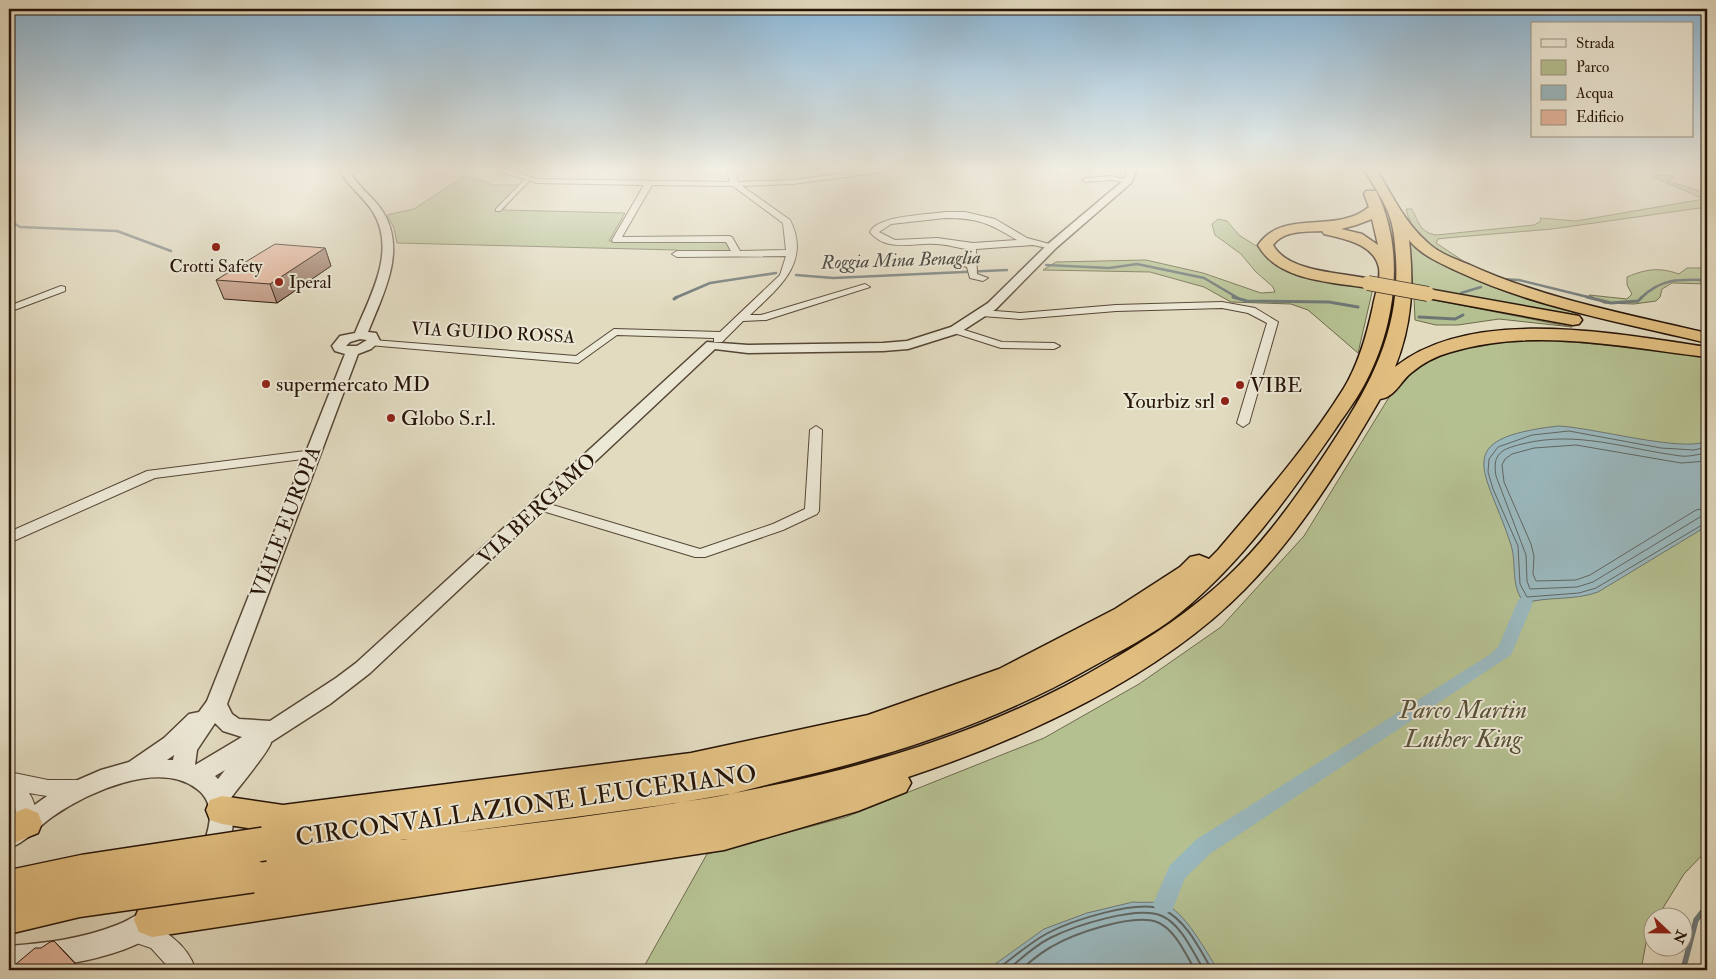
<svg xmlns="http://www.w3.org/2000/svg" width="1716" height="979" font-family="'IM FELL Double Pica',serif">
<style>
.green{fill:#b5c091;stroke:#6e6a4c}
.water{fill:#9ab8be;stroke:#6c7675}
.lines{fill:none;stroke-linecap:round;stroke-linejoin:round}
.shore-far1{stroke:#606662;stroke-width:1}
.shore{stroke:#606662;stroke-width:2}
.stream-far2{stroke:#6c7675;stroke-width:2.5}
.stream-far1{stroke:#6c7675;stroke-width:3}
.stream{stroke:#6c7675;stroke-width:5.5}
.canal{fill:#9ab8be;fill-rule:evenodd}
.pedestrian-casing{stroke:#554635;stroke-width:2}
.minor-casing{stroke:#554635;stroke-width:2}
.tertiary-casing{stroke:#554635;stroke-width:3}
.trunk-casing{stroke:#261407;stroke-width:3}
.pedestrian{fill:#ece8d6;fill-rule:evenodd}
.minor{fill:#ece8d6;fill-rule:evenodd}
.tertiary{fill:#ece8d6;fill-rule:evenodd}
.trunk{fill:#e1be80;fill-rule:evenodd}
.trunk-bridge-far1-casing{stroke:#261407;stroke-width:16;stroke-linecap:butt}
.trunk-bridge-casing{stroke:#261407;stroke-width:36;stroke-linecap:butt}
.trunk-bridge-far1{stroke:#e1be80;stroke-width:14}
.trunk-bridge{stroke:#e1be80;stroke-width:33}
.wall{fill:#c39b85;stroke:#261407}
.shaded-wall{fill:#9f7e6c;stroke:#261407}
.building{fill:#e3b49b;stroke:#261407}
.poi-dot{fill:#8f2418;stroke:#ece8d6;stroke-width:2}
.labels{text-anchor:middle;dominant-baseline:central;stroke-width:4;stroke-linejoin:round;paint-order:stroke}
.far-poi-label{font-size:18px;fill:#261407;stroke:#ece8d6}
.far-street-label{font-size:18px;fill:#261407;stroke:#ece8d6}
.far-water-label{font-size:19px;font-style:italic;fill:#4f4d47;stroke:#ece8d6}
.poi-label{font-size:21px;fill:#261407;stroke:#ece8d6;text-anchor:start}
.street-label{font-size:21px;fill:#261407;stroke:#ece8d6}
.near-park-label{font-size:25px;font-style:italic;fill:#585037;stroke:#ece8d6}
.near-street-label{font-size:25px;fill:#261407;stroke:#ece8d6}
</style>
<rect width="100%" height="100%" fill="#e2dbc0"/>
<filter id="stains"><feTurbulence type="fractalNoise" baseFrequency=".004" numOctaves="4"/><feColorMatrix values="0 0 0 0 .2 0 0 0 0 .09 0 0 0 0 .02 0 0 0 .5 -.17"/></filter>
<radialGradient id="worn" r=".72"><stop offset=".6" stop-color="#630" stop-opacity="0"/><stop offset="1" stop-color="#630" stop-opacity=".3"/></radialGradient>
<g class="green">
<polygon points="466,175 493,185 524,185 503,210 625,213 609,241 725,240 733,252 677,252 677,250 397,243 394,228 387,215 414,209"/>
<path d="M 1658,175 L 1672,176 L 1675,178 L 1667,181 L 1707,193 L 1707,207 L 1552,229 L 1446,238 L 1438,239 L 1436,243 L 1468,264 L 1495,275 L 1493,277 C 1460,264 1414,247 1406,209 L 1412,209 C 1419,223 1420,232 1436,235 L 1534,225 L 1541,221 L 1540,218 L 1576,221 L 1704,199 L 1651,176 Z"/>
<polygon points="1218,219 1227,221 1239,235 1261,249 1269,258 1373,288 1358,353 1308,310 1291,304 1231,302 1204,287 1150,272 1043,270 1056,262 1146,260 1203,273 1261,293 1275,292 1273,287 1255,271 1241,254 1215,235 1212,224"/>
<path d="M 1408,242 L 1414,243 C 1451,272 1484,285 1529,300 C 1546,305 1565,307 1580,316 L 1413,287 Z"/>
<path d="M 1687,268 L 1707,268 L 1707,284 L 1672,283 L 1662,289 L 1660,297 L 1656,301 L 1634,304 L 1604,303 L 1589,295 L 1627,299 L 1632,294 L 1627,285 L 1627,277 C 1646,269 1659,267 1679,274 Z"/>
<polygon points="1414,296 1572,327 1499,319 1458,325 1436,325 1415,320"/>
<path d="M 1508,340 C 1575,339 1641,349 1707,357 L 1707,850 L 1684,874 L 1658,916 L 1654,916 L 1653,923 L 1648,932 L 1641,970 L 642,970 L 707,854 L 846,817 L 1044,738 L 1139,684 L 1221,627 L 1304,536 L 1399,381 L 1424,364 L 1455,350 Z"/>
</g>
<g class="water">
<path d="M 1558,426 C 1591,427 1684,453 1707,441 L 1707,526 L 1598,592 C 1573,601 1549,596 1525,603 C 1510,588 1517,564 1511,545 C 1487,470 1447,439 1558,426 Z"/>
<path d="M 1133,902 C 1142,903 1155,901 1164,904 C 1185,911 1206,952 1218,970 L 987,970 L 1044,929 L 1087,913 Z"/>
</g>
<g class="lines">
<g class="shore-far1">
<polyline points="1707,447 1694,450 1661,448 1569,431 1532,435 1498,447 1489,459 1488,472 1493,489 1518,546 1520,584 1527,597 1579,593 1596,588 1707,522"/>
<path d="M 1707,453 C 1699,454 1689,457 1681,456 C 1626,449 1577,430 1522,444 C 1502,449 1492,453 1496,476 L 1526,555 L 1527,581 L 1530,589 L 1577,587 L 1593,582 L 1700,517 L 1707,515"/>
<polyline points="1707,461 1681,463 1576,445 1534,448 1512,454 1505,459 1502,465 1504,482 1531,544 1534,556 1533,574 1536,581 1576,580 1590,575 1696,510 1707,508"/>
</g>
<g class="shore">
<path d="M 996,970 C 1013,958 1028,944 1046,934 C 1070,921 1139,898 1164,910 C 1187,921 1200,950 1212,970"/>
<path d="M 1007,970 C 1021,959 1034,946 1050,938 C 1074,926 1137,905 1162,916 C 1182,925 1193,953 1204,970"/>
<path d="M 1020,970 C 1030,962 1040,953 1051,947 C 1073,934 1132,913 1157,922 C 1175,929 1186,955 1195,970"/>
</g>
<g class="stream-far2">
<polyline points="9,220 20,227 117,231 171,251"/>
<polyline points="1046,265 1109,268 1137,264 1204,278 1238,298"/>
<polyline points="796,275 833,278 1007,270"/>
<polyline points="1501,279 1519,280 1592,298"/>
<polyline points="1461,293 1481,287"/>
<polyline points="675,298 710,283 776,273"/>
<path d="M 1641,298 C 1661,278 1680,279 1707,280"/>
</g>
<g class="stream-far1">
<polyline points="1233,297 1247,301 1329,302 1358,307"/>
<polyline points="1587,297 1611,303 1638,301 1642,297"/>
<polyline points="674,299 677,297"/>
<polyline points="1419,317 1455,319 1463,315"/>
</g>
<polyline class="stream" points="1683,970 1696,920 1707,906"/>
<polygon class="canal" points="1525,597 1531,599 1533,603 1511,655 1211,853 1185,878 1172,911 1164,914 1156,911 1153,904 1170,865 1197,839 1489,655 1498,647 1517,603 1519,599"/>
<defs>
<polygon id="pedestrian" points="525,179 530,180 500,211 496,211 496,209"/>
<g id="minor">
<path d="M 494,170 L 508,170 L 537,179 L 730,182 L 727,170 L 735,170 L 738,182 L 793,180 L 871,170 L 897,170 L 793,184 L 742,186 L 790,220 C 812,263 777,289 750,315 L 761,315 L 865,284 L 870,287 L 766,320 L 743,321 L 722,342 L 714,342 L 714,338 L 617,335 L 578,363 L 369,345 L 369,341 L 373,340 L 576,356 L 614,329 L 720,332 L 780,275 L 786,256 L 677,257 L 672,254 L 677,251 L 731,251 L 726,242 L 613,242 L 612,240 L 644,185 L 537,183 ZM 652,185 L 733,186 L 783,223 L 786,250 L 740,251 L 732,237 L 729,236 L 622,237 Z"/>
<polygon points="1112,176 1132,181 1128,183 1112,180 1086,182 1082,180 1086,178"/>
<path d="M 945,212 L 965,212 L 995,219 L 1027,238 L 1057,246 L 1052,249 L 1033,245 L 976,249 L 977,274 L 988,278 L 983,281 L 970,278 L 967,267 L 959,265 L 966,262 L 967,249 C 957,248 947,244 936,244 C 913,242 887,253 870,232 C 878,215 927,215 945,212 ZM 945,218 C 978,218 989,223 1017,240 L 973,243 L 937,238 L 895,240 L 879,232 L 891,224 Z"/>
<polygon points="61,286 65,287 65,291 9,312 9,306"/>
<polygon points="1222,302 1255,308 1278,322 1249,423 1243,427 1237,423 1267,323 1248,313 1222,308 1116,311 1020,319 982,316 977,313 982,310 1020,313 1116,305"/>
<polygon points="955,327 1002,342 1054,343 1060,346 1054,349 1001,348 951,332 951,328"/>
<polygon points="816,426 822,430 819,511 817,514 783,530 705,557 695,557 536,509 534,506 536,503 546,503 700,549 773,524 805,509 810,430"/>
<polygon points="313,450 318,451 320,454 318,457 155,478 9,543 9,532 147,471"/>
<path d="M 9,772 L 48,780 L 76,780 L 83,782 L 86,788 L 83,794 C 66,800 46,796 29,793 C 36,803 38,818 33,829 L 26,832 L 19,829 L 16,823 L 15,805 L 9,795 Z"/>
<path d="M 136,921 C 163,926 187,944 196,970 L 171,970 L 151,948 L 128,940 L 125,932 L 128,924 Z"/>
</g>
<g id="tertiary">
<path d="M 340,170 L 349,170 C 357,187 373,196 383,212 C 407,251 383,294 368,332 L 376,333 L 380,341 L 371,349 L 358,354 L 227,704 L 232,714 L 239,719 L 270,721 L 336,678 L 356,663 L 707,342 L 748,345 L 883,343 L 907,341 L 951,327 L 988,303 L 1048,244 L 1124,180 L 1128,170 L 1137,170 L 1131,183 L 1056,248 L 996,309 L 959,333 L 908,349 L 883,351 L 748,353 L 715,349 L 370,673 L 330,704 L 271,742 C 271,749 237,789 230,799 C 238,821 230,842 220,863 L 211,866 L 202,863 L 199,855 C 208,835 219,805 197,789 C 159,759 86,793 52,817 C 38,827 25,843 9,848 L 9,823 L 57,789 L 101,770 L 129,762 L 164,738 L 189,714 L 199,712 L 207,701 L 345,354 L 335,351 L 332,346 L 340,336 L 355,333 C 370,296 397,251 373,212 C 364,197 348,187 340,170 ZM 360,339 L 367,340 L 357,346 L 346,346 L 350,342 ZM 215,723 L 223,731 L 242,737 L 195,765 L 197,750 ZM 174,755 L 173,760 L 167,760 ZM 225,770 L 218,779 L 215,776 Z"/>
<path d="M 155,906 L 164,909 L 168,918 C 152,955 46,970 9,970 L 9,946 C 45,943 82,939 117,925 C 130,920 142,911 155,906 Z"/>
</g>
<g id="trunk">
<path d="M 1365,170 L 1377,170 C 1392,195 1405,223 1427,242 C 1438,253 1455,259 1470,265 C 1545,299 1627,314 1707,333 L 1707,343 C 1624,323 1537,308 1459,272 C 1440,263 1422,256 1409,240 C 1414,285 1412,325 1395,367 C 1472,305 1617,334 1707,347 L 1707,357 C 1622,347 1535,327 1451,352 C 1436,356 1423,363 1411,373 C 1400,382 1395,397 1380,399 C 1342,465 1299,534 1245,589 C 1159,677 1023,739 908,777 L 911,783 L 906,792 L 858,811 L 724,850 L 152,937 L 139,932 L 134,920 L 139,908 L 152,903 L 245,889 L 240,887 L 235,876 L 240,865 L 263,859 L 252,855 L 247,844 L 252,833 L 261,830 L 222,824 L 210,820 L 206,810 L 210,800 L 222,796 L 283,805 L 691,753 L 868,715 L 999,669 L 1115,609 L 1180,567 L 1190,557 L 1199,555 L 1209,559 L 1218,550 C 1262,498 1308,446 1344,388 C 1359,363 1367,334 1373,306 C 1375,294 1381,280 1379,268 C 1374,243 1343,239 1324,234 L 1322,231 C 1305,232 1284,230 1273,245 C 1289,274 1345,272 1374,280 L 1376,283 L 1374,286 L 1368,288 C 1332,282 1277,281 1258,245 C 1283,208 1336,235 1369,207 L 1364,194 L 1366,191 L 1376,191 C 1406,250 1396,328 1363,387 C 1355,402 1343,417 1334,431 C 1289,496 1242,562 1180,613 C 1153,635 1120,651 1090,668 C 995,722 892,756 786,780 C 761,786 735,794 709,798 C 606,814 503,826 400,840 C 643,808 895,790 1110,661 C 1151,637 1191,611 1226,578 C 1270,537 1305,485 1338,434 C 1374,379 1400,326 1396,258 C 1395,243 1394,226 1388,212 C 1382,197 1372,184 1365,170 ZM 1372,219 L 1378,245 L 1362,234 L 1341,229 L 1356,225 Z"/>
<polygon points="1428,289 1573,315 1579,316 1582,320 1579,324 1573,325 1422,297 1420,294"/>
<polygon points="26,808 38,813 42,823 38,833 9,845 9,815"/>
</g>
</defs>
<use href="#pedestrian" class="pedestrian-casing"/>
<use href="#minor" class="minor-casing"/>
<use href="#tertiary" class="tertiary-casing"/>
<use href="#trunk" class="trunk-casing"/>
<use href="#pedestrian" class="pedestrian"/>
<use href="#minor" class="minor"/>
<use href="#tertiary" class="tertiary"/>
<use href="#trunk" class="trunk"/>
<defs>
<polyline id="trunk-bridge-far1" points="1368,283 1428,294"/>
<g id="trunk-bridge">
<polyline points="9,887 85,871 264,844"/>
<polyline points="9,917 76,901 252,876"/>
</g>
</defs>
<use href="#trunk-bridge-far1" class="trunk-bridge-far1-casing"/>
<use href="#trunk-bridge" class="trunk-bridge-casing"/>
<use href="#trunk-bridge-far1" class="trunk-bridge-far1"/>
<use href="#trunk-bridge" class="trunk-bridge"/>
</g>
<polygon class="wall" points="325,248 331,266 277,303 224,299 216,280"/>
<g class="shaded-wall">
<polygon points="325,248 331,266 277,303 270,284"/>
<polygon points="54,941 82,970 81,970"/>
</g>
<g class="building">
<polygon points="275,244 325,248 270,284 216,280"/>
<polygon points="54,941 81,970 9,970 35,948 41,948 50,942"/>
</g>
<linearGradient id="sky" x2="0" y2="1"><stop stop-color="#89b6d7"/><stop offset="0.55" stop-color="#f2efe3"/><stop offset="1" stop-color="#f2efe3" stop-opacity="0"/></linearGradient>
<rect width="1716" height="307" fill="url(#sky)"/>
<g class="poi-dot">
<circle cx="216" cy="247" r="5"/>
<circle cx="279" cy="282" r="5"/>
<circle cx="266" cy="384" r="5"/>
<circle cx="1240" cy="385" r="5"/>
<circle cx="1225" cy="401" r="5"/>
<circle cx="391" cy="418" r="5"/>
</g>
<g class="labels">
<g class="far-poi-label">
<text x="216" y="266">Crotti Safety</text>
<text x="289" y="282" text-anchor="start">Iperal</text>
</g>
<g class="far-street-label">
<text transform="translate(493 333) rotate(3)">VIA GUIDO ROSSA</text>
</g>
<g class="far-water-label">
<text transform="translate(901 260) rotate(-2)">Roggia Mina Benaglia</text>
</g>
<g class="poi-label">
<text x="276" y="384">supermercato MD</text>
<text x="1250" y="385">VIBE</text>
<text x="1215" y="401" text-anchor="end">Yourbiz srl</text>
<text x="401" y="418">Globo S.r.l.</text>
</g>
<g class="street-label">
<text transform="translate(537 509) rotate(-43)">VIA BERGAMO</text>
<text transform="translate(286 522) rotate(-69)">VIALE EUROPA</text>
</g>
<g class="near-park-label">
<text x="1463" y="710">Parco Martin<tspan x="1463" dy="29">Luther King</tspan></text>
</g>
<g class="near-street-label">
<text transform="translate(526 806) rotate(-8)">CIRCONVALLAZIONE LEUCERIANO</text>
</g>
</g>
<rect width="1716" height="979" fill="none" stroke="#e2dbc0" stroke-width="30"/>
<rect x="10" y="10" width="1696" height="959" fill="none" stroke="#261407" stroke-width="2.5"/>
<rect x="15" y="15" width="1686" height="949" fill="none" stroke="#261407"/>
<rect x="1531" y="22" width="162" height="115" fill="#ece8d6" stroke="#9d9383"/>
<rect x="1541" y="39" width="25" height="8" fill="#ece8d6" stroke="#9d9383"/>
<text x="1576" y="48" font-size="15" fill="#261407">Strada</text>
<rect x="1541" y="60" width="25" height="15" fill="#b5c091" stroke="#9d9383"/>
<text x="1576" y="72" font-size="15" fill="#261407">Parco</text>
<rect x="1541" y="85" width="25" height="15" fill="#9ab8be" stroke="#9d9383"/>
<text x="1576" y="98" font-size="15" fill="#261407">Acqua</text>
<rect x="1541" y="110" width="25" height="15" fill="#e3b49b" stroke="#9d9383"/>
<text x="1576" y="122" font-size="15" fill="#261407">Edificio</text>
<g transform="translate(1668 932) rotate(112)"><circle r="24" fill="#ece8d6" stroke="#9d9383"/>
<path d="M0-4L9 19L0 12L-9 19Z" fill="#8f2418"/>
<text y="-8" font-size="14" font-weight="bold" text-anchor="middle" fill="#261407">N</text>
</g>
<rect width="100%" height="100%" filter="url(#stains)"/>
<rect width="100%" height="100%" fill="url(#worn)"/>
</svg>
